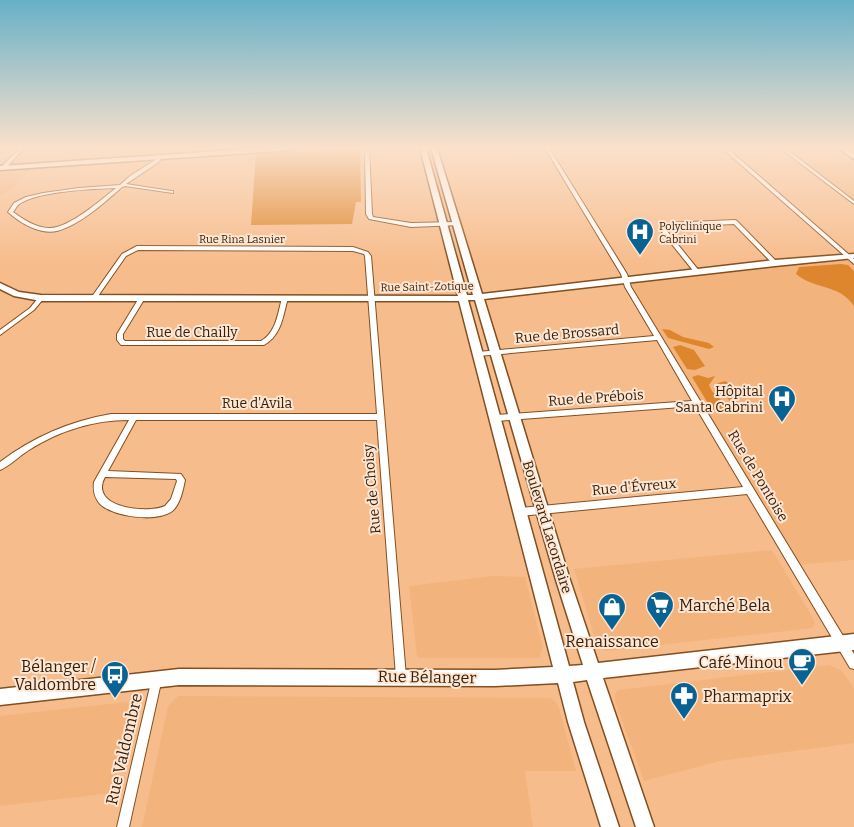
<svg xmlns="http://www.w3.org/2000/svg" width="854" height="827" font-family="Bitter,serif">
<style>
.built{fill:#f3b37d}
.green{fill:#de862d}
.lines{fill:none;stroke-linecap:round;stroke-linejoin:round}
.street-casing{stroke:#824f1e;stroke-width:2}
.secondary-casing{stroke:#824f1e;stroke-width:3}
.street{fill:#fff;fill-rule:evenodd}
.secondary{fill:#fff;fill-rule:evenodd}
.labels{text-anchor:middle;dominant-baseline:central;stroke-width:4;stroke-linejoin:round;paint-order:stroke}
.far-poi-label{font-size:11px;fill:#331e09;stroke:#fee6d2;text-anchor:start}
.far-street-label{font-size:11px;fill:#331e09;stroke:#fee6d2}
.street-label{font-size:14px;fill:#331e09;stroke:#fee6d2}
.poi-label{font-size:14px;fill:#331e09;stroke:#fee6d2;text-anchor:end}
.near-poi-label{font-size:16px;fill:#331e09;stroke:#fee6d2;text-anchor:start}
.near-street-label{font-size:16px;fill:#331e09;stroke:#fee6d2}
</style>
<rect width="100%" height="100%" fill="#f7bc8c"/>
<g class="built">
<polygon points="854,161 854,203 802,163"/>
<polygon points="31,169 13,188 0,195 0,171"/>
<polygon points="847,256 854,262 854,560 796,565 626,281"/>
<polygon points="772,550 814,620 815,624 813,628 605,651 597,645 574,569"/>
<polygon points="493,576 525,577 543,648 539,658 420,658 417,656 409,586"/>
<polygon points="829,665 841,670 854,688 854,743 720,761 644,781 615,701 615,694 618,690"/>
<polygon points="178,696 550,698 555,701 559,708 576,771 525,771 533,827 142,827 168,706"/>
<polygon points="127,702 131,707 132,713 112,793 0,806 0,716"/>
</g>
<g class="green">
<polygon points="338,148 360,148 361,202 356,202 352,224 251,225 256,153"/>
<path d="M 841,264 L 848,265 L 854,271 L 854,306 C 840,284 813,289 796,274 L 799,267 Z"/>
<polygon points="662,329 670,330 683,337 709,343 714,347 709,349 668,338"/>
<polygon points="680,345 694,350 705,366 695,370 687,369 673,347"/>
<path d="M 698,375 L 708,378 L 715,376 L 709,385 C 712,395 723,398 725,408 L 723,410 L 712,410 L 692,377 Z"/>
<polygon points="725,381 737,388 733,408 731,402 716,386 718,383"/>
</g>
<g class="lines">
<defs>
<g id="street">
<polygon points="20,148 24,148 6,168 2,168 2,166"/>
<polygon points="365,148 369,148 372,214 373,217 411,223 457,222 459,223 459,225 411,227 369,219 366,214"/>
<polygon points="545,148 549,148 627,274 631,287 854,654 854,669 850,668 747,494 520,516 517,515 516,512 517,509 520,508 743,487 695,406 496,421 493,420 492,418 493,416 496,415 692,401 657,340 478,356 475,354 478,352 654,336 625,287 621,274"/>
<polygon points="722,148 727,148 854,259 854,264"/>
<polygon points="780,148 785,148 854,201 854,204"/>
<path d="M 157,156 L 161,157 L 159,162 L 126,184 L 171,191 L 173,191 L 173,193 L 125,186 L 122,187 C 105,202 80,225 57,231 C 40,235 20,223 8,212 L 14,203 L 26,197 L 43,193 L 79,188 L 120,185 L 130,176 L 155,160 ZM 116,188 C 101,200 68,229 49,228 C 36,228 23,219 13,212 C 15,210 16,207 18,205 C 36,191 93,189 116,188 Z"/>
<polygon points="735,220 737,221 777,262 777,264 773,264 734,224 668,227 666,228 667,231 700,272 697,274 695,273 662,232 660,227 667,223"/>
<path d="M 137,246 L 353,247 L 368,252 L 371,256 L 406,677 L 405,681 L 401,682 L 397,681 L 396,677 L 377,420 L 136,420 L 108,471 L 181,474 L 185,480 C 183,490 180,506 171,512 C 155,522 114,517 100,504 C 94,497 93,490 94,482 L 129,420 C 93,420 59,431 29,450 C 19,456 10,466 0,470 L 0,462 C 33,437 70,421 111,414 L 377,414 L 365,256 L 364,254 L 353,251 L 138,250 L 126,256 L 96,299 L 92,299 L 91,298 L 122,254 ZM 105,477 L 176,479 L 177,481 L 171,499 L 165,506 C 147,514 88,508 105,477 Z"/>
<polygon points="41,296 44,298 34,310 0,335 0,330 30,308 39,297"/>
<path d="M 142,296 L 145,298 L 123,334 L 123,339 L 125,341 L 261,341 C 276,333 278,313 282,298 L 285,296 L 288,298 C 283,315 282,335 264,345 L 121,345 L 117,340 L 117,334 L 139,298 Z"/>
<polygon points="157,673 161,674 162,678 129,827 117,827 152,678 153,674"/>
</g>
<g id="secondary">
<polygon points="263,148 294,148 291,150 0,170 0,166"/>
<path d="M 420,148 L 426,148 L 467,295 L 473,295 L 431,148 L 437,148 L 482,294 L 775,260 L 854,254 L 854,258 L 775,266 L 484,299 L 570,580 L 598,663 L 854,634 L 854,650 L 603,678 L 654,827 L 636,827 L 587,680 L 573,682 L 584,722 L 619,827 L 601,827 L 568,722 L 558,683 L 495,686 L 179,685 L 0,705 L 0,689 L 179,669 L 495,670 L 553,667 L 459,301 L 41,301 L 14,296 L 0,289 L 0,283 L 19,292 L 41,295 L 458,296 ZM 468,300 L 475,300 L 556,580 L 583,665 L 569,666 Z"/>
<polygon points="838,148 845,148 854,154 854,159"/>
</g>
</defs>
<use href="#street" class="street-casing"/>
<use href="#secondary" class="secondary-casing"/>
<use href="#street" class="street"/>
<use href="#secondary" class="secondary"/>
</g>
<linearGradient id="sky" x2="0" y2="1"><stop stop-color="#67b0c8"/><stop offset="0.56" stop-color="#fbe1cb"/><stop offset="1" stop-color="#fbe1cb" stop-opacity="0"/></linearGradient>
<rect width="854" height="264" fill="url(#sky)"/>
<defs>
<symbol id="hospital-pin" viewBox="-11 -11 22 30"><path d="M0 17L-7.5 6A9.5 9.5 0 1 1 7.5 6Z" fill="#086293" stroke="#fee6d2"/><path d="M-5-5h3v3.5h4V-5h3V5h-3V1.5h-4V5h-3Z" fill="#fff"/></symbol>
<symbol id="supermarket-pin" viewBox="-11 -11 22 30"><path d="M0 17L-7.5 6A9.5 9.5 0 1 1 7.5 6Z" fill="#086293" stroke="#fee6d2"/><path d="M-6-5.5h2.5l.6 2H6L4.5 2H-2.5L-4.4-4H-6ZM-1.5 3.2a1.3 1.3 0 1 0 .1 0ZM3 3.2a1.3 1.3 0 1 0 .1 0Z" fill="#fff"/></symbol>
<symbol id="shop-pin" viewBox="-11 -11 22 30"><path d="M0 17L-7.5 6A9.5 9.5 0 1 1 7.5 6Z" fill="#086293" stroke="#fee6d2"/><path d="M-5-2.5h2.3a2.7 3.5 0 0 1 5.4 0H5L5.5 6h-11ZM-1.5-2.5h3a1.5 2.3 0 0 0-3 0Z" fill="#fff"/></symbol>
<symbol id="cafe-pin" viewBox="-11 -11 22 30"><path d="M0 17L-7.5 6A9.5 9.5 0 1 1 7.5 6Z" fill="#086293" stroke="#fee6d2"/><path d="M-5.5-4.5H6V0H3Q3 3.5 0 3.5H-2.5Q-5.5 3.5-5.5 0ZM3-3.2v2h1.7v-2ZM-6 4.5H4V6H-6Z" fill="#fff"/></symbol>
<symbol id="bus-pin" viewBox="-11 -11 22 30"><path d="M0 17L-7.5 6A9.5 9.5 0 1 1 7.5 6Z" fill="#086293" stroke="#fee6d2"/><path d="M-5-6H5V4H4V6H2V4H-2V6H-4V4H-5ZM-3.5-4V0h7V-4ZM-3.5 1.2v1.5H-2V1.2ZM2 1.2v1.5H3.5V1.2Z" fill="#fff"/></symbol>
<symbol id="pharmacy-pin" viewBox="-11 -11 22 30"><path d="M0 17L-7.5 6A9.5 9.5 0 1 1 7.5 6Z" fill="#086293" stroke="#fee6d2"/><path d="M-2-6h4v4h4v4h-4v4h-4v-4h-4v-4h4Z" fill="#fff"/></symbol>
</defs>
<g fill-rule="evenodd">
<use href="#hospital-pin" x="624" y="216" width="32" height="43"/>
<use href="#hospital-pin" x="766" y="383" width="32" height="43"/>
<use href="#supermarket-pin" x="644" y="589" width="32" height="43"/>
<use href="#shop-pin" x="596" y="591" width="32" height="43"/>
<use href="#cafe-pin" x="786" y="646" width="32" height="43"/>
<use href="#bus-pin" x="99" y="659" width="32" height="43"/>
<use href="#pharmacy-pin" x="668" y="680" width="32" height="43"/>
</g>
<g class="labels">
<g class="far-poi-label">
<text x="659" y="226">Polyclinique<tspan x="659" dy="13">Cabrini</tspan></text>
</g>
<g class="far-street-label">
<text x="242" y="239">Rue Rina Lasnier</text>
<text transform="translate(427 287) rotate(-1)">Rue Saint-Zotique</text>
</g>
<g class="street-label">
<text x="192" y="332">Rue de Chailly</text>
<text transform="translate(567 334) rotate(-5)">Rue de Brossard</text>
<text transform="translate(596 398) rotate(-4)">Rue de Prébois</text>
<text x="257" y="403">Rue d'Avila</text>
<text transform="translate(758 476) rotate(59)">Rue de Pontoise</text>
<text transform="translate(634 487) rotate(-5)">Rue d'Évreux</text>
<text transform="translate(372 489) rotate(-95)">Rue de Choisy</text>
<text transform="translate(547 527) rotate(73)">Boulevard Lacordaire</text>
</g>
<g class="poi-label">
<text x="763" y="391">Hôpital<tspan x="763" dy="16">Santa Cabrini</tspan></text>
</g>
<g class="near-poi-label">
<text x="679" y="605">Marché Bela</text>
<text x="612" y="641" text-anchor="middle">Renaissance</text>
<text x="783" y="662" text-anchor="end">Café Minou</text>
<text x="96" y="666" text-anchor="end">Bélanger /<tspan x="96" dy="18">Valdombre</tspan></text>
<text x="703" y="696">Pharmaprix</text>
</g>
<g class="near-street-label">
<text transform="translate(427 677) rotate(1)">Rue Bélanger</text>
<text transform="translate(124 749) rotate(-77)">Rue Valdombre</text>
</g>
</g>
</svg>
